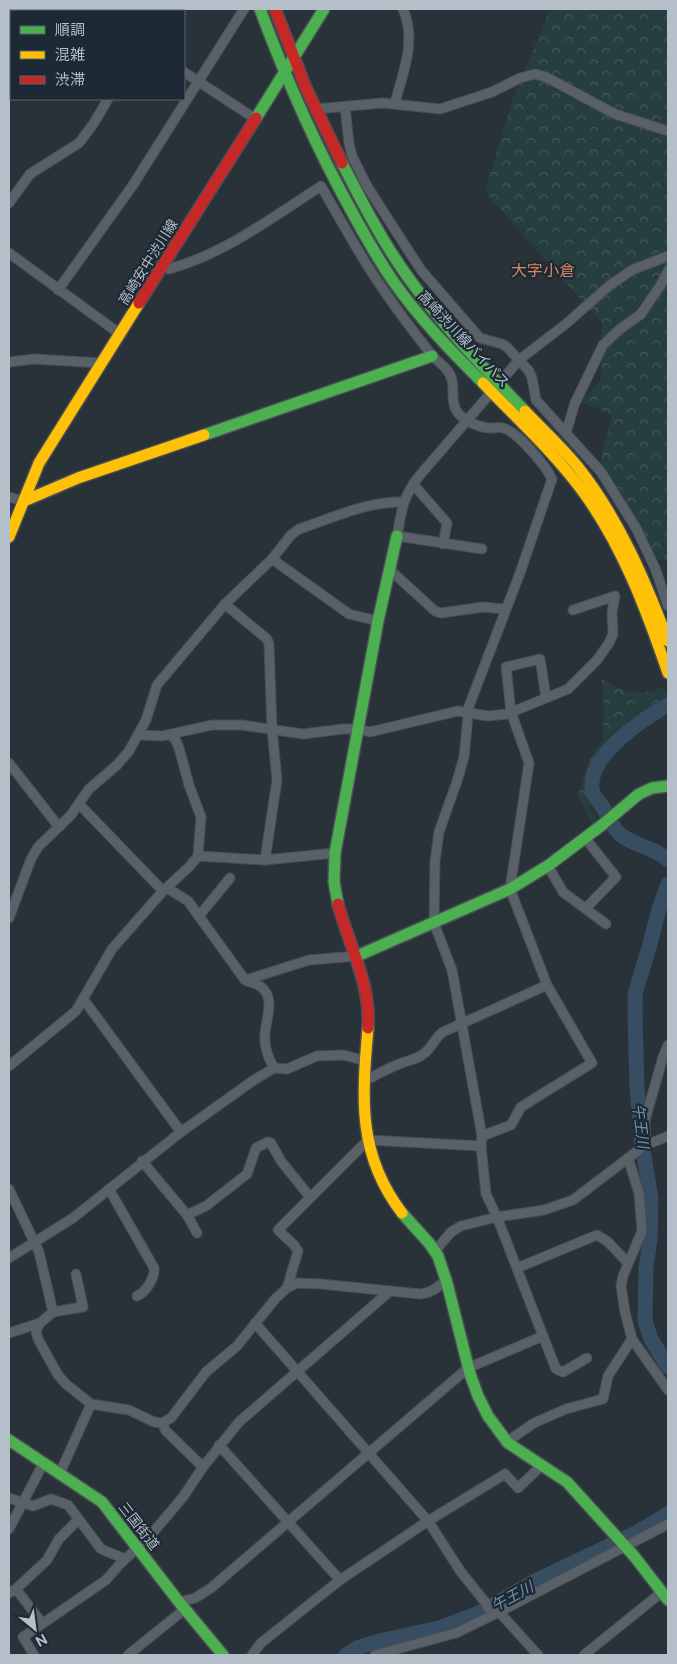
<svg xmlns="http://www.w3.org/2000/svg" width="677" height="1664" font-family="'Public Sans','Noto Sans JP',sans-serif">
<style>
.forest{fill:url(#forest-crowns)}
.lines{fill:none;stroke-linecap:round;stroke-linejoin:round}
.stream{stroke:#364d62;stroke-width:2.5}
.river{stroke:#364d62;stroke-width:15}
.street-casing{stroke:#484e54;stroke-width:11}
.fast-casing{stroke:#484e54;stroke-width:14}
.slow-casing{stroke:#484e54;stroke-width:14}
.jam-casing{stroke:#484e54;stroke-width:14}
.street{stroke:#5a6067;stroke-width:9}
.fast{stroke:#4caf50;stroke-width:11}
.slow{stroke:#ffc107;stroke-width:11}
.jam{stroke:#c62828;stroke-width:11}
.labels{text-anchor:middle;dominant-baseline:central;stroke-width:4.5;stroke-linejoin:round;paint-order:stroke}
.street-label{font-size:14px;fill:#b4bfca;stroke:#1d2934}
.water-label{font-size:15px;font-style:italic;fill:#7393ad;stroke:#1d2934}
.quarter-label{font-size:16px;fill:#d88761;stroke:#1d2934}
</style>
<defs>
<pattern id="forest-crowns" width="20" height="18" patternUnits="userSpaceOnUse" patternTransform="scale(1.25)"><rect width="20" height="18" fill="#273e3f"/><path d="M2 6a3 3 0 1 1 6 0M12 15a3 3 0 1 1 6 0" fill="none" stroke="#445859"/></pattern>
</defs>
<rect width="100%" height="100%" fill="#2a3239"/>
<g class="forest">
<polygon points="550,9 668,9 668,560 655,560 636,521 600,462 612,415 581,402 601,380 602,323 485,192 512,101"/>
<path d="M 602,679 C 625,693 638,698 664,687 L 668,703 C 633,721 585,752 589,797 C 589,800 589,805 590,808 C 591,813 596,817 598,821 L 593,826 L 578,795 L 590,759 L 603,739 L 604,710 Z"/>
</g>
<g class="lines">
<g class="stream">
<polyline points="78,11 80,9"/>
<polyline points="9,66 11,64"/>
</g>
<g class="river">
<path d="M 668,705 C 643,719 595,751 592,782 C 590,794 598,800 604,809 C 609,818 613,829 621,835 C 635,846 656,848 668,860"/>
<polyline points="668,884 659,909 650,944 635,994 635,1014 637,1088 642,1144 651,1198 650,1240 646,1267 645,1321 651,1339 668,1367"/>
<polyline points="346,1655 357,1648 379,1641 439,1628 479,1613 537,1580 638,1532 668,1514"/>
</g>
<defs>
<g id="street">
<polyline points="184,72 254,118"/>
<path d="M 395,103 C 403,72 417,40 403,9"/>
<polyline points="345,107 349,143 352,156 367,186 406,247 421,270 480,338 502,344 507,347 529,371 532,378 536,400 601,472 636,528 655,568 668,606"/>
<polyline points="315,109 383,103 440,109 492,92 520,78 535,74 546,77 615,114 668,131"/>
<polyline points="9,203 30,174 79,143 94,123 108,99"/>
<polyline points="9,253 120,334"/>
<path d="M 163,266 L 169,269 C 224,254 273,217 321,186 C 336,212 351,239 367,265 C 386,295 409,326 431,354 C 436,360 442,364 447,370 C 458,383 448,400 458,413 C 466,422 480,428 492,428 C 496,428 499,427 503,428 C 518,432 546,466 552,479 L 520,573 L 469,706 L 464,757 L 457,781 L 439,832 L 435,861 L 434,923 L 452,970 L 482,1136 L 481,1146 L 486,1194 L 497,1217 L 543,1336 L 468,1368 L 211,1588 L 195,1598 L 179,1602"/>
<polyline points="58,290 133,185 244,9"/>
<polyline points="9,362 34,359 102,363"/>
<polyline points="566,433 575,403 603,345 620,329 641,314 660,286 668,271"/>
<polyline points="413,484 447,523 443,544"/>
<polyline points="9,497 24,501"/>
<path d="M 482,549 L 397,536 C 402,509 402,498 420,475 L 519,360 L 567,323 L 610,285 L 632,270 L 668,256"/>
<polyline points="272,559 349,614 378,621"/>
<polyline points="389,569 435,611 441,613 483,607 505,609"/>
<polyline points="225,604 267,639 269,644 272,729 277,780 265,860"/>
<polyline points="138,735 162,736 212,725 242,725 303,734 343,729 358,729 370,732 458,711 488,716 507,714 568,689 597,660 609,643 613,634 612,612 615,596 573,610"/>
<polyline points="171,735 176,741 179,748 189,785 201,817 198,856"/>
<polyline points="9,763 59,827"/>
<polyline points="79,804 163,891"/>
<polyline points="585,838 616,877 586,908"/>
<polyline points="548,866 563,892 606,924"/>
<path d="M 167,888 L 188,901 L 245,980 C 250,983 256,983 260,986 C 276,997 266,1019 265,1034 C 264,1047 268,1058 274,1068"/>
<polyline points="199,916 230,878"/>
<path d="M 9,918 L 31,859 L 38,847 L 71,815 L 89,789 L 117,765 L 129,751 L 146,720 L 157,685 L 225,604 L 272,559 L 291,535 L 299,529 C 332,518 368,501 403,502"/>
<polyline points="246,980 309,960 357,956"/>
<polyline points="84,1000 181,1132"/>
<polyline points="9,1066 76,1011 112,949 163,891 190,866 198,856 265,860 335,853"/>
<path d="M 365,1081 C 376,1075 386,1069 397,1065 C 405,1061 415,1060 422,1055 C 432,1049 434,1038 443,1032 L 547,985"/>
<polyline points="482,1136 511,1125 521,1107 592,1063 547,985 510,889 529,763 511,712 506,667 540,659 546,697"/>
<polyline points="646,1145 645,1120 663,1057 668,1045"/>
<polyline points="628,1158 639,1193 642,1231 623,1276 621,1286 625,1312 632,1339 668,1390"/>
<polyline points="142,1161 187,1215 197,1233"/>
<path d="M 9,1189 L 39,1252 L 53,1312 L 40,1323 L 36,1331 L 38,1339 L 58,1375 L 66,1384 L 91,1404 L 129,1410 L 154,1422 L 162,1423 L 171,1418 L 206,1372 L 237,1346 L 276,1298 L 287,1288 L 297,1283 L 321,1284 L 420,1294 C 431,1293 437,1288 445,1281"/>
<path d="M 109,1189 L 154,1268 C 155,1278 146,1292 137,1296"/>
<polyline points="187,1215 206,1206 247,1174 256,1148 268,1142 271,1143 281,1161 310,1197"/>
<polyline points="435,1251 451,1232 461,1226 497,1217 544,1210 573,1200 644,1146 668,1136"/>
<polyline points="9,1258 73,1218 181,1132 254,1080 274,1068 287,1069 317,1056 344,1055 365,1061"/>
<polyline points="517,1268 597,1235 607,1241 628,1263"/>
<polyline points="287,1288 298,1251 294,1245 278,1230 368,1140 481,1146"/>
<polyline points="53,1312 83,1307 76,1274"/>
<polyline points="255,1323 428,1521 461,1572 485,1602 492,1615"/>
<polyline points="9,1333 40,1323"/>
<polyline points="543,1336 556,1369 563,1372 587,1358"/>
<polyline points="162,1423 166,1431 203,1467"/>
<polyline points="508,1441 534,1423 566,1409 603,1399 608,1376 632,1339"/>
<polyline points="219,1445 340,1580"/>
<polyline points="60,1473 91,1404"/>
<polyline points="9,1498 33,1506 51,1499 68,1505 101,1549 125,1559"/>
<polyline points="9,1529 44,1462"/>
<polyline points="16,1589 42,1623"/>
<polyline points="9,1593 16,1589 47,1560 59,1539 78,1520"/>
<polyline points="499,1612 538,1655"/>
<polyline points="34,1655 23,1637 106,1580 120,1564 150,1536 183,1497 203,1467 239,1422 390,1291"/>
<polyline points="128,1655 185,1609"/>
<polyline points="252,1655 261,1643 340,1580 428,1521 505,1474 518,1488 542,1465"/>
<polyline points="375,1655 456,1633 499,1612 668,1524"/>
<polyline points="584,1655 662,1592"/>
</g>
<g id="fast">
<path d="M 260,9 C 286,79 316,147 352,212 C 365,236 378,259 393,281 C 419,318 451,351 483,383"/>
<polyline points="256,118 324,9"/>
<path d="M 342,163 C 361,200 381,239 405,273 C 440,323 483,367 525,411"/>
<polyline points="204,435 432,356"/>
<polyline points="338,904 334,882 335,853 378,621 397,536"/>
<polyline points="357,956 510,889 549,865 602,825 639,794 652,788 668,786"/>
<polyline points="402,1213 429,1243 438,1256 447,1283 470,1374 478,1396 488,1416 508,1443 567,1482 634,1556 668,1600"/>
<polyline points="9,1440 102,1502 179,1602 223,1655"/>
</g>
<g id="slow">
<path d="M 483,383 C 516,418 552,450 581,489 C 622,544 646,609 668,673"/>
<path d="M 525,411 C 543,430 562,447 578,467 C 619,519 645,580 668,641"/>
<polyline points="24,501 78,478 204,435"/>
<polyline points="9,537 39,463 139,303"/>
<path d="M 368,1028 C 362,1098 357,1154 402,1213"/>
</g>
<g id="jam">
<polyline points="275,9 306,88 342,163"/>
<polyline points="139,303 256,118"/>
<path d="M 338,904 C 349,946 371,983 368,1028"/>
</g>
</defs>
<use href="#street" class="street-casing"/>
<use href="#fast" class="fast-casing"/>
<use href="#slow" class="slow-casing"/>
<use href="#jam" class="jam-casing"/>
<use href="#street" class="street"/>
<use href="#fast" class="fast"/>
<use href="#slow" class="slow"/>
<use href="#jam" class="jam"/>
</g>
<g class="labels">
<g class="street-label">
<text transform="translate(148 262) rotate(-58)">高崎安中渋川線</text>
<text transform="translate(464 339) rotate(47)">高崎渋川線バイパス</text>
<text transform="translate(139 1526) rotate(52)">三国街道</text>
</g>
<g class="water-label">
<text transform="translate(641 1126) rotate(83)">午王川</text>
<text transform="translate(512 1596) rotate(-28)">午王川</text>
</g>
<g class="quarter-label">
<text x="543" y="270">大字小倉</text>
</g>
</g>
<rect width="677" height="1664" fill="none" stroke="#b4bfca" stroke-width="20"/>
<rect x="10" y="10" width="175" height="90" fill="#1d2934" stroke="#596570"/>
<rect x="20" y="26" width="25" height="8" fill="#4caf50" stroke="#596570"/>
<text x="55" y="35" font-size="15" fill="#b4bfca">順調</text>
<rect x="20" y="51" width="25" height="8" fill="#ffc107" stroke="#596570"/>
<text x="55" y="60" font-size="15" fill="#b4bfca">混雑</text>
<rect x="20" y="76" width="25" height="8" fill="#c62828" stroke="#596570"/>
<text x="55" y="85" font-size="15" fill="#b4bfca">渋滞</text>
<g transform="translate(35 1629) rotate(151)" stroke="#1d2934" stroke-width="4" paint-order="stroke">
<path d="M0-4L9 19L0 12L-9 19Z" fill="#b4bfca"/>
<text y="-8" font-size="14" font-weight="bold" text-anchor="middle" fill="#b4bfca">N</text>
</g>
</svg>
